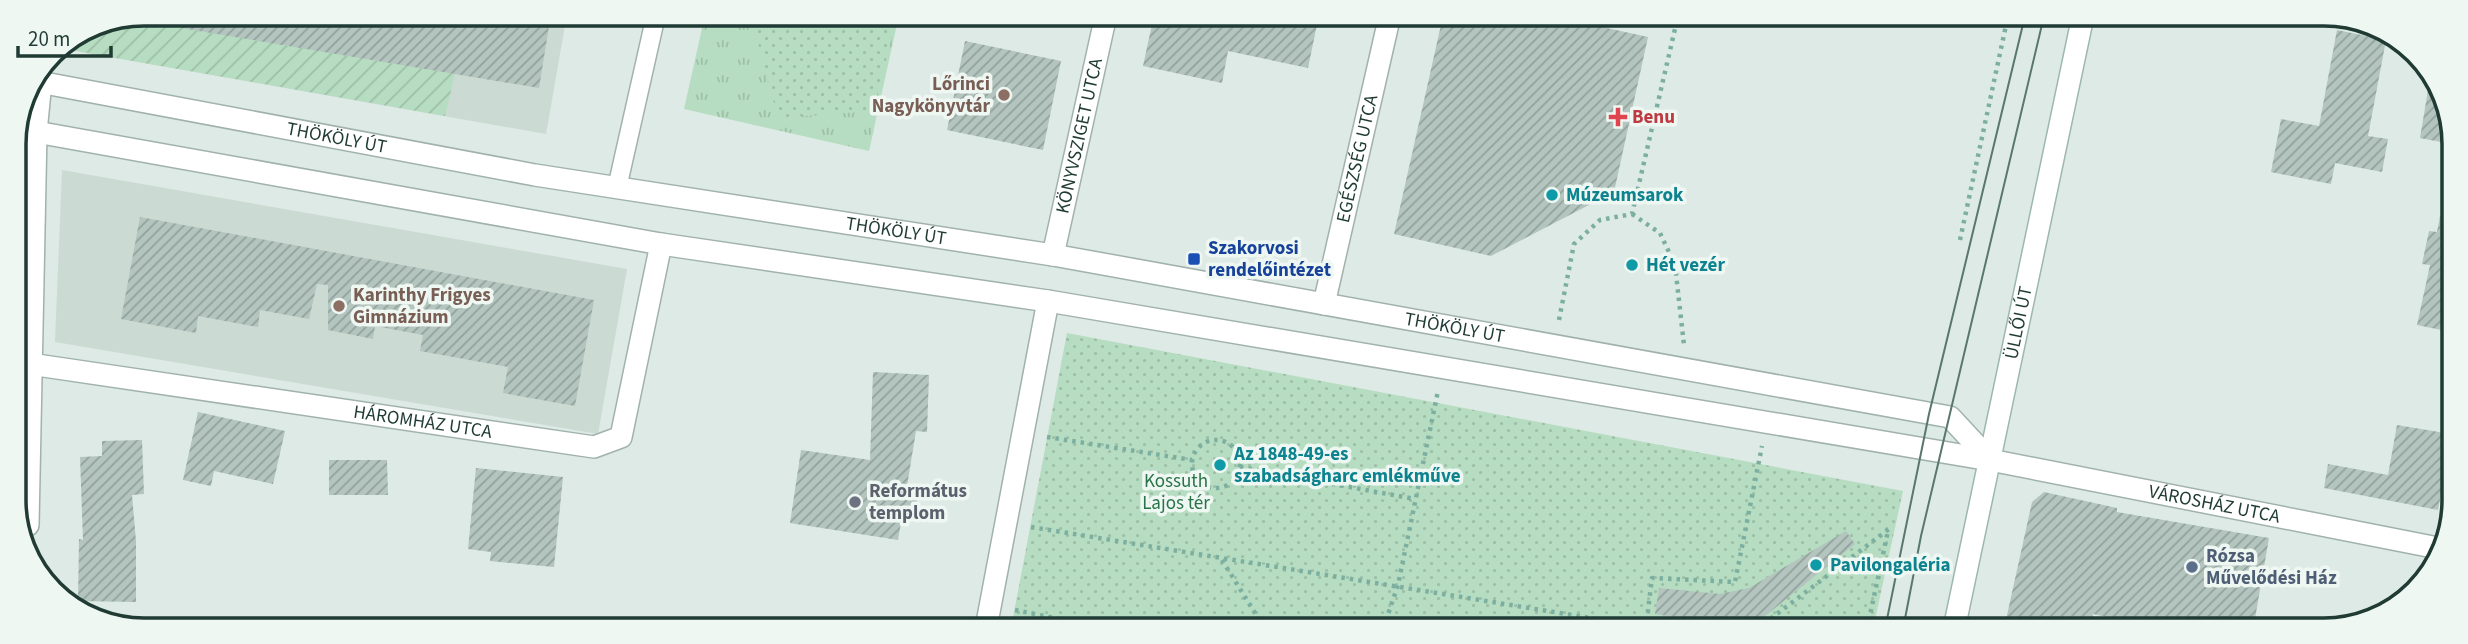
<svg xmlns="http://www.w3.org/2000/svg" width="2468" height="644" font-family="'Source Sans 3',sans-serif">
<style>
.built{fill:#ccdad4}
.grass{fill:url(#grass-tufts)}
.park{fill:url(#park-dots)}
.garden{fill:url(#garden-furrows)}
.building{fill:url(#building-hatch)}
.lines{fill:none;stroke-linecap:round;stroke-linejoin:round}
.service-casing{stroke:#a1b2ac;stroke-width:21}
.minor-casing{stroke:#a1b2ac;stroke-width:24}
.secondary-casing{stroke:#9db7ae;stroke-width:24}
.path{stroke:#7dafa1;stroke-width:4.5;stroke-dasharray:3.5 5;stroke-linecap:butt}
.service{stroke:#fff;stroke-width:18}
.minor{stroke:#fff;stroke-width:21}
.secondary{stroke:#fff;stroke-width:21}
.tram{stroke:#59776f;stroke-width:2}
.education-dot{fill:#8d6e63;stroke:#eff7f3;stroke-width:2.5}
.health-dot{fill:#e0444e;stroke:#eff7f3;stroke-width:2.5}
.culture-dot{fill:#0f9aa8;stroke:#eff7f3;stroke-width:2.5}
.transit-dot{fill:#1a4fb4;stroke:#eff7f3;stroke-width:2.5}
.worship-dot{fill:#6b7280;stroke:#eff7f3;stroke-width:2.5}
.service-dot{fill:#5c6f8a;stroke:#eff7f3;stroke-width:2.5}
.labels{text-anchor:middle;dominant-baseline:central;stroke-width:7;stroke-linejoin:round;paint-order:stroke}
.education-label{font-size:19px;font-weight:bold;fill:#785e54;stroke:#eff7f3;text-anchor:end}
.health-label{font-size:19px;font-weight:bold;fill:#be3a42;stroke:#eff7f3;text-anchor:start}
.street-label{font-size:19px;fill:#1f3b34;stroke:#eff7f3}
.culture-label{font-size:19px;font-weight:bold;fill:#0d838f;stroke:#eff7f3;text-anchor:start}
.transit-label{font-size:19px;font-weight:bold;fill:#164399;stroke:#eff7f3;text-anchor:start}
.park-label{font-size:19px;fill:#287347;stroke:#eff7f3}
.worship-label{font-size:19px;font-weight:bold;fill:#5b616d;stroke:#eff7f3;text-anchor:start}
.service-label{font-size:19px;font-weight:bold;fill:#4e5e75;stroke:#eff7f3;text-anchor:start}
.rim{fill:none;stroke:#1f3b34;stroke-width:3.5}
</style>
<defs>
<pattern id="grass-tufts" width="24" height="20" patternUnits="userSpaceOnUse" patternTransform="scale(1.75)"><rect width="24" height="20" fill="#b6ddc1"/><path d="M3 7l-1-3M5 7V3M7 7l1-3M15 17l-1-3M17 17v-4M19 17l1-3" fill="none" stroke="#9cbfa6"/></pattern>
<pattern id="park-dots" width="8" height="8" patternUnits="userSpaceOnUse" patternTransform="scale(1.75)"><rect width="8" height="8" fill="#b6ddc1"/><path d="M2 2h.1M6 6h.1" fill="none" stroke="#9cbfa6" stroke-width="1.8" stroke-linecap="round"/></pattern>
<pattern id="garden-furrows" width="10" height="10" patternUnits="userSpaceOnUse" patternTransform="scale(1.75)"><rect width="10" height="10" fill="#b6ddc1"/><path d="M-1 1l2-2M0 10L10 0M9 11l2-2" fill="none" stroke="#9cbfa6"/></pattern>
<pattern id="building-hatch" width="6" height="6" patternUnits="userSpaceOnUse" patternTransform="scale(1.75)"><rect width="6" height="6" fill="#b3c5be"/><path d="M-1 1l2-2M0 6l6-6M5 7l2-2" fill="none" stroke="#91a19b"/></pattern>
</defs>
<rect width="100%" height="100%" fill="#deeae5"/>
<g class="built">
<polygon points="145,14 567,14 546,134 59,48 95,24"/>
<polygon points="62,170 627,269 598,434 55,342"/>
</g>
<polygon class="grass" points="705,15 899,15 869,151 684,109"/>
<g class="park">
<polygon points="757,15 897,15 874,111 778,118 754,28"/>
<polygon points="1067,333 1903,491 1873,629 1011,628"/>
</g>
<polygon class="garden" points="124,18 455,74 445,116 59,48 95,24"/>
<g class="building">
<polygon points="182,14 551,14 539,88 181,28"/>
<polygon points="1154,15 1319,15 1308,68 1228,51 1222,83 1143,66"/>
<polygon points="1443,16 1552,16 1648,37 1614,192 1491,256 1394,234"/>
<polygon points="2337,30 2386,40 2368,136 2388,139 2382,172 2335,163 2331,184 2271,172 2281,119 2319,126"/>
<polygon points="965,41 1061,61 1043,150 947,130"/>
<polygon points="2430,78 2451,119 2451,144 2420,138"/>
<polygon points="2440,216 2451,217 2451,332 2417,325 2430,265 2422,264 2429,231 2437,232"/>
<polygon points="140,217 594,300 575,406 503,393 508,367 420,351 423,335 375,326 373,339 328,330 328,285 317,284 309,319 260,310 258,327 198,316 196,333 121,319"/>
<polygon points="873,372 929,375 927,432 916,431 907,486 919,488 914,519 902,517 898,540 790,523 801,450 870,460"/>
<polygon points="198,412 285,431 273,484 214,471 211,486 183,480"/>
<polygon points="2397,425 2451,434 2451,491 2442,489 2438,510 2324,488 2328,464 2388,475"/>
<polygon points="142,440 144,494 132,495 136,541 136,602 78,601 79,539 83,540 80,457 102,456 102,441"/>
<polygon points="329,460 387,460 388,495 329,495"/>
<polygon points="476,468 563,477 554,567 490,561 491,552 468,549"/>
<polygon points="2044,492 2117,508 2117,512 2269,538 2253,630 2163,630 2093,614 2090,629 2004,629 2032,502"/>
<polygon points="1846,531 1855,544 1755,624 1739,628 1655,614 1659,588 1720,594 1749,588"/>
</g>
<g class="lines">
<defs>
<polyline id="service" points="617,188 656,15"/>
<g id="minor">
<path id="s1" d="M 39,82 L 535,175 L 1053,255 L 1950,417 L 1990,460"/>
<path id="s2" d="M 20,124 L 36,132 L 661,244 L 1048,301 L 1990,460 L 2438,548"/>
<path id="s3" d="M 1053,255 L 1106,15"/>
<path id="s4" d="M 1324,304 L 1390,15"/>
<path id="s5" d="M 30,364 L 594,447 L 621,437 L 661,244"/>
<polyline points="28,525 36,132 41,82"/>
<polyline points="986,628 1048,301"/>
</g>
<g id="secondary">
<path id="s6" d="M 1954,629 L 2083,16"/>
</g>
</defs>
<use href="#service" class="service-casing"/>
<use href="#minor" class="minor-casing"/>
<use href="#secondary" class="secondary-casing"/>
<g class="path">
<polyline points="1632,214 1660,233 1675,265 1684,345"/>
<polyline points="1960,240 2008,16"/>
<polyline points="1559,320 1574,244 1600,220 1632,214 1678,16"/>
<polyline points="1047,437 1192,460"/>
<circle cx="1216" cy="464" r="24"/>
<polyline points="1240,467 1415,499"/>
<polyline points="1031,527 1646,627 1652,578 1735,582 1762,446"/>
<polyline points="1222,560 1265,629"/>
<polyline points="1015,610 1103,628"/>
<polyline points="1646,628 1679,629"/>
<polyline points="1383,629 1398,585 1438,391"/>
<polyline points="1757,629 1889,529"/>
<polyline points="1867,629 1888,531"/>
</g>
<use href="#service" class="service"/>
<use href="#minor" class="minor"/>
<use href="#secondary" class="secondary"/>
<g class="tram">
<polyline points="1885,629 1929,414 2025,16"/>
<polyline points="1903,629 1921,536 2044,16"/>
</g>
</g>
<g class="education-dot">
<circle cx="1004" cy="95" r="7"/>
<circle cx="339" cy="306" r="7"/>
</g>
<path class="health-dot" d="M1614.5 106.5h7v7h7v7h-7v7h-7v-7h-7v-7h7z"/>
<g class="culture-dot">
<circle cx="1552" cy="195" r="7"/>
<circle cx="1632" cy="265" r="7"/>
<circle cx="1220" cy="465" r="7"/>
<circle cx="1816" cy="565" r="7"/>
</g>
<rect class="transit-dot" x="1187" y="252" width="14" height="14" rx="3.5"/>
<circle class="worship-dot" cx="855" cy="502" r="7"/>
<circle class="service-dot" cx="2192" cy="567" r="7"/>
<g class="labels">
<g class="education-label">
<text x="990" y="84">Lőrinci<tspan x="990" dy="22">Nagykönyvtár</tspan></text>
<text x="353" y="295" text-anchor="start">Karinthy Frigyes<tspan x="353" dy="22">Gimnázium</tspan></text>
</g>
<g class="health-label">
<text x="1632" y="117">Benu</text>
</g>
<g class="street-label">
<text stroke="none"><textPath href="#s3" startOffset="122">KÖNYVSZIGET UTCA</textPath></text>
<text stroke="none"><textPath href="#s1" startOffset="303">THÖKÖLY ÚT</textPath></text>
<text stroke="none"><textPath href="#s4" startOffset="149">EGÉSZSÉG UTCA</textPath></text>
<text stroke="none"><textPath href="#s1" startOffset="870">THÖKÖLY ÚT</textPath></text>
<text stroke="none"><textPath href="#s6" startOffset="313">ÜLLŐI ÚT</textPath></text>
<text stroke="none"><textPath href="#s1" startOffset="1437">THÖKÖLY ÚT</textPath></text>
<text stroke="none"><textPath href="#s5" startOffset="397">HÁROMHÁZ UTCA</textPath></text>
<text stroke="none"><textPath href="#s2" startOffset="2228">VÁROSHÁZ UTCA</textPath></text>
</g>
<g class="culture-label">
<text x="1566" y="195">Múzeumsarok</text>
<text x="1646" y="265">Hét vezér</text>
<text x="1234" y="454">Az 1848-49-es<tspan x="1234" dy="22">szabadságharc emlékműve</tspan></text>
<text x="1830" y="565">Pavilongaléria</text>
</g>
<g class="transit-label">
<text x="1208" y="248">Szakorvosi<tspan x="1208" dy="22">rendelőintézet</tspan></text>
</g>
<g class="park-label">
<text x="1176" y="481">Kossuth<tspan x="1176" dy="22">Lajos tér</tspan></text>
</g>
<g class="worship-label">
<text x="869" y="491">Református<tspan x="869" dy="22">templom</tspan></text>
</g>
<g class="service-label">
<text x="2206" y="556">Rózsa<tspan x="2206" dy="22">Művelődési Ház</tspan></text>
</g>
</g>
<path d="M0 0H2468V644H0ZM144 26H2324A118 118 0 0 1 2442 144V500A118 118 0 0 1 2324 618H144A118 118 0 0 1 26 500V144A118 118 0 0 1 144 26Z" fill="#eff7f3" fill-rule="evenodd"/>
<path class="rim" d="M144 26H2324A118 118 0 0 1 2442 144V500A118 118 0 0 1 2324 618H144A118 118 0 0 1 26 500V144A118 118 0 0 1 144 26Z"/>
<path d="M18 46v10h93v-10" fill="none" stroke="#1f3b34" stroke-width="3.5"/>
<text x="28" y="46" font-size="21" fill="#1f3b34" stroke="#eff7f3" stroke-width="5" paint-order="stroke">20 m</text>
</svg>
